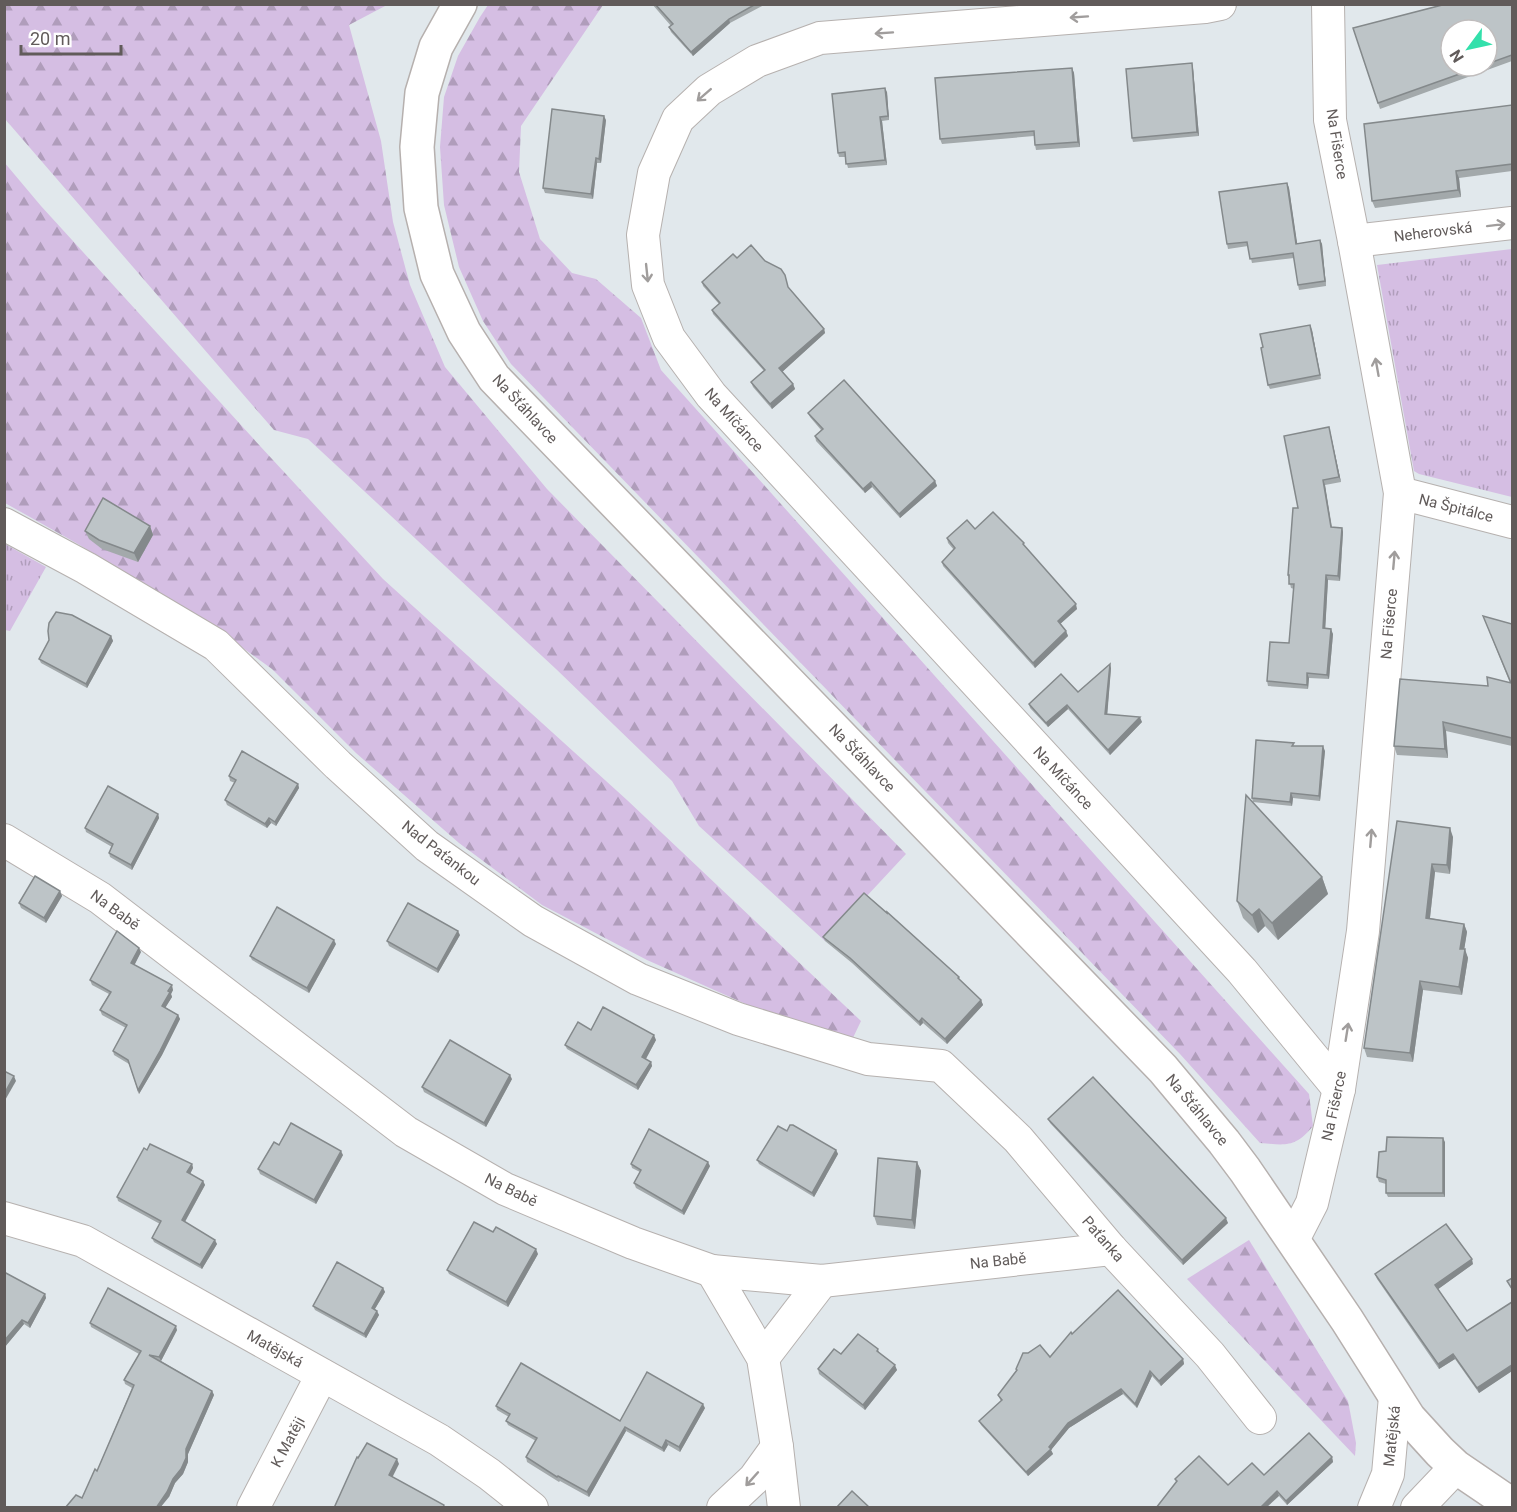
<svg xmlns="http://www.w3.org/2000/svg" width="1517" height="1512" font-family="Roboto,sans-serif">
<style>
.grass{fill:url(#grass-tufts)}
.forest{fill:url(#forest-firs)}
.lines{fill:none;stroke-linecap:round;stroke-linejoin:round}
.street-casing{stroke:#b6b1af;stroke-width:34}
.secondary-casing{stroke:#b6b0ae;stroke-width:36}
.street{stroke:#fff;stroke-width:32}
.secondary{stroke:#fff;stroke-width:33}
.wall{fill:#a3a9ab;fill-rule:evenodd}
.shaded-wall{fill:#84898b}
.building{fill:#bdc4c7;stroke:#84898b;stroke-width:1.5}
.oneway{stroke:#a09d9c}
.labels{text-anchor:middle;dominant-baseline:central;stroke-width:4.5;stroke-linejoin:round;paint-order:stroke}
.street-label{font-size:15px;fill:#615b5a;stroke:#fff}
</style>
<defs>
<pattern id="grass-tufts" width="24" height="20" patternUnits="userSpaceOnUse" patternTransform="scale(1.5)"><rect width="24" height="20" fill="#d5bee3"/><path d="M3 7l-1-3M5 7V3M7 7l1-3M15 17l-1-3M17 17v-4M19 17l1-3" fill="none" stroke="#b09dbb"/></pattern>
<pattern id="forest-firs" width="22" height="20" patternUnits="userSpaceOnUse" patternTransform="scale(1.5)"><rect width="22" height="20" fill="#d5bee3"/><path d="M5 1l3.5 6h-7zM16 11l3.5 6h-7z" fill="#b09dbb"/></pattern>
</defs>
<rect width="100%" height="100%" fill="#e1e8ec"/>
<g class="grass">
<polygon points="1512,249 1512,497 1419,474 1414,471 1377,265"/>
<polygon points="5,544 46,567 10,631 5,630"/>
</g>
<g class="forest">
<polygon points="4,5 387,5 349,25 381,141 393,222 410,285 445,367 547,489 906,854 825,941 699,826 672,781 556,669 308,439 274,430 5,119"/>
<path d="M 488,5 L 603,5 L 521,126 L 519,172 L 540,239 L 572,273 L 596,279 L 641,318 L 661,370 L 1309,1094 L 1313,1126 C 1295,1148 1286,1145 1260,1143 L 1180,1054 L 511,364 L 483,321 L 459,267 L 444,205 L 440,147 L 444,97 L 458,56 L 480,17 Z"/>
<polygon points="4,162 41,206 260,446 383,579 627,800 861,1021 851,1042 748,1005 647,960 542,905 459,843 356,753 272,669 225,635 78,544 5,503"/>
<polygon points="1249,1240 1348,1401 1356,1443 1355,1456 1187,1279"/>
</g>
<g class="lines">
<defs>
<g id="street">
<polyline points="1220,4 1205,7 820,38 757,61 709,90 678,119 654,173 643,235 648,285 669,338 711,395 1242,971 1339,1089"/>
<polyline points="1354,241 1512,223"/>
<polyline points="1400,493 1512,522"/>
<polyline points="4,524 86,568 216,645 338,765 427,846 533,921 638,979 738,1019 868,1059 941,1066 1018,1139 1111,1249 1210,1355 1260,1418"/>
<polyline points="4,840 100,898 406,1132 505,1189 633,1243 712,1271 822,1281 1111,1249"/>
<polyline points="4,1218 83,1241 439,1440 489,1474 532,1508"/>
<polyline points="1293,1240 1312,1203 1339,1089 1363,931 1400,493 1354,241 1330,120 1328,4"/>
<polyline points="712,1271 763,1358 777,1447 784,1508"/>
<polyline points="763,1358 822,1281"/>
<polyline points="253,1508 322,1375"/>
<polyline points="723,1508 754,1479 777,1447"/>
<polyline points="1374,1508 1388,1474 1395,1397"/>
<polyline points="1417,1508 1456,1467"/>
</g>
<polyline id="secondary" points="460,4 436,47 422,93 417,147 421,208 437,274 464,332 494,378 1163,1069 1224,1142 1245,1170 1347,1320 1409,1418 1440,1452 1456,1467 1512,1505"/>
</defs>
<use href="#street" class="street-casing"/>
<use href="#secondary" class="secondary-casing"/>
<use href="#street" class="street"/>
<use href="#secondary" class="secondary"/>
</g>
<g class="wall">
<polygon points="652,4 766,4 730,23 693,56 671,32 669,27 671,26"/>
<path d="M 1512,4 L 1512,61 L 1380,109 L 1353,28 L 1442,5 ZM 1487,30 L 1487,66 L 1451,66 Z"/>
<polygon points="1072,68 1074,73 1080,147 1036,150 1035,145 1034,136 942,144 940,139"/>
<polygon points="1193,68 1199,136 1133,142 1132,138"/>
<polygon points="887,92 889,120 882,121 887,165 848,168 845,157 839,157 838,153"/>
<polygon points="1512,105 1512,171 1459,178 1461,197 1375,208 1372,201"/>
<polygon points="606,120 601,163 597,163 593,199 545,193 543,188"/>
<polygon points="1287,183 1289,188 1297,244 1320,240 1322,244 1326,286 1299,290 1298,285 1294,258 1252,263 1248,246 1228,249 1227,244"/>
<polygon points="737,258 789,288 824,329 825,333 782,372 793,384 795,389 772,409 753,387 751,382 764,371 713,314 712,310 719,304 703,286 702,282"/>
<polygon points="1312,330 1321,379 1270,389 1268,385"/>
<polygon points="808,413 935,481 937,486 900,518 872,487 865,493 816,441 815,436 821,430 810,417"/>
<polygon points="1330,431 1341,482 1325,485 1332,527 1342,528 1343,532 1340,581 1328,580 1325,629 1333,634 1329,679 1309,678 1308,689 1268,686 1267,681 1289,643 1294,589 1291,588 1288,575"/>
<polygon points="150,526 153,535 138,562 102,549 89,539 85,531"/>
<polygon points="975,529 1025,547 1077,609 1060,624 1066,631 1068,636 1035,668 943,566 942,562 954,550 948,543 947,538"/>
<polygon points="1483,616 1512,624 1512,746 1446,731 1448,758 1397,755 1394,746 1488,686 1510,683"/>
<polygon points="111,636 113,641 87,688 41,663 39,659 49,640"/>
<polygon points="1111,668 1107,714 1142,722 1110,755 1068,709 1048,727 1030,708 1029,704 1078,692"/>
<polygon points="1295,746 1325,751 1320,801 1293,798 1292,806 1253,802 1252,798"/>
<polygon points="229,776 298,784 299,788 276,826 271,823 267,828 227,805 225,800 235,783 230,781"/>
<polygon points="158,814 159,818 132,870 110,857 109,853 112,847 86,832 85,828"/>
<polygon points="1397,821 1453,837 1450,874 1435,872 1430,918 1464,924 1467,932 1464,949 1468,958 1462,995 1423,990 1413,1062 1367,1057 1364,1048"/>
<polygon points="1322,877 1328,894 1278,940 1265,926 1258,933 1243,918 1237,901"/>
<polygon points="60,891 62,896 46,923 21,908 19,903"/>
<polygon points="460,935 438,973 389,946 387,941"/>
<polygon points="823,937 959,977 960,981 981,1000 983,1005 947,1044 923,1023 920,1026 852,963 825,941"/>
<polygon points="336,944 309,993 252,960 250,956"/>
<polygon points="141,952 134,965 173,990 171,994 172,997 165,1007 178,1015 180,1019 162,1055 139,1094 129,1064 114,1055 113,1051 126,1028 102,1015 100,1010 109,994 92,985 90,980"/>
<polygon points="591,1030 656,1040 646,1059 651,1062 652,1066 638,1090 567,1049 565,1045"/>
<polygon points="512,1079 486,1127 424,1092 422,1087"/>
<polygon points="1048,1119 1228,1223 1183,1265 1050,1123"/>
<polygon points="787,1131 836,1150 838,1154 814,1197 759,1164 757,1160"/>
<polygon points="1445,1142 1445,1197 1388,1197 1386,1193 1386,1184 1379,1182 1377,1177"/>
<polygon points="279,1145 343,1155 316,1204 260,1174 258,1169"/>
<polygon points="147,1150 192,1164 193,1168 190,1174 203,1181 205,1185 185,1222 217,1244 202,1269 154,1242 152,1238 160,1224 118,1201 117,1197"/>
<polygon points="917,1162 921,1171 915,1229 877,1225 874,1216"/>
<polygon points="631,1164 710,1166 684,1215 636,1188 634,1183 640,1172 632,1168"/>
<polygon points="538,1254 508,1307 449,1274 447,1270"/>
<polygon points="1473,1264 1438,1289 1467,1331 1512,1302 1512,1371 1479,1393 1455,1359 1439,1369 1377,1279 1375,1274"/>
<polygon points="4,1272 45,1294 46,1298 30,1328 24,1324 4,1348"/>
<polygon points="383,1288 385,1292 375,1309 379,1315 366,1338 315,1310 313,1306"/>
<polygon points="90,1323 177,1330 161,1361 212,1391 214,1395 188,1454 188,1462 183,1474 175,1483 169,1497 82,1498 97,1471 132,1388 125,1384 124,1380 139,1354 91,1327"/>
<polygon points="1072,1334 1183,1359 1184,1364 1161,1386 1152,1376 1137,1408 1123,1394 1069,1428 1051,1450 1053,1454 1028,1476 981,1425 979,1421 1001,1401 998,1395 1017,1371 1016,1369 1050,1357"/>
<polygon points="878,1349 879,1352 897,1370 865,1410 819,1374 818,1369 841,1354"/>
<polygon points="496,1406 620,1421 705,1408 680,1452 668,1445 664,1452 626,1431 589,1497 560,1481 559,1482 527,1462 526,1457 536,1441 508,1425 506,1421 509,1417 497,1410"/>
<polygon points="1332,1457 1333,1462 1287,1505 1279,1496 1176,1482 1175,1479 1228,1485"/>
</g>
<g class="shaded-wall">
<polygon points="729,19 730,23 693,56 691,52"/>
<polygon points="1192,63 1193,68 1199,136 1197,132"/>
<polygon points="1072,68 1074,73 1080,147 1078,142"/>
<polygon points="885,88 887,92 889,120 888,116"/>
<polygon points="604,116 606,120 601,163 599,159"/>
<polygon points="880,117 882,121 887,165 885,160"/>
<polygon points="596,158 597,163 593,199 591,194"/>
<polygon points="1456,171 1459,178 1461,197 1458,190"/>
<polygon points="1287,183 1289,188 1298,249 1296,244"/>
<polygon points="1320,240 1322,244 1326,286 1325,281"/>
<polygon points="1310,325 1312,330 1321,379 1320,375"/>
<polygon points="824,329 825,333 781,373 779,368"/>
<polygon points="793,384 795,389 772,409 770,404"/>
<polygon points="1329,427 1330,431 1341,482 1339,477"/>
<polygon points="1323,480 1325,485 1332,531 1331,527"/>
<polygon points="935,481 937,486 900,518 899,514"/>
<polygon points="871,482 872,487 865,493 863,489"/>
<polygon points="150,526 153,535 138,562 134,553"/>
<polygon points="1342,528 1343,532 1340,581 1338,576"/>
<polygon points="1326,575 1328,580 1325,633 1323,628"/>
<polygon points="1076,604 1077,609 1059,625 1058,621"/>
<polygon points="1331,629 1333,634 1329,679 1327,675"/>
<polygon points="1066,631 1068,636 1035,668 1033,663"/>
<polygon points="111,636 113,641 87,688 86,684"/>
<polygon points="1110,664 1111,668 1107,718 1105,714"/>
<polygon points="1307,673 1309,678 1308,689 1307,685"/>
<polygon points="1067,705 1068,709 1048,727 1046,723"/>
<polygon points="1140,717 1142,722 1110,755 1108,750"/>
<polygon points="1443,722 1446,731 1448,758 1445,749"/>
<polygon points="1323,746 1325,751 1320,801 1319,796"/>
<polygon points="298,784 299,788 276,826 275,822"/>
<polygon points="1291,793 1293,798 1292,806 1290,802"/>
<polygon points="158,814 159,818 132,870 131,865"/>
<polygon points="269,818 271,823 267,828 265,824"/>
<polygon points="1450,828 1453,837 1450,874 1447,865"/>
<polygon points="1432,864 1435,872 1429,926 1426,918"/>
<polygon points="1322,877 1328,894 1278,940 1272,923"/>
<polygon points="60,891 62,896 46,923 44,918"/>
<polygon points="1259,909 1265,926 1258,933 1252,915"/>
<polygon points="1464,924 1467,932 1463,957 1460,949"/>
<polygon points="458,931 460,935 438,973 437,969"/>
<polygon points="334,940 336,944 309,993 307,988"/>
<polygon points="139,948 141,952 133,968 131,963"/>
<polygon points="1465,949 1468,958 1462,995 1459,987"/>
<polygon points="1420,981 1423,990 1413,1062 1410,1053"/>
<polygon points="172,985 173,990 171,994 172,997 164,1010 162,1006"/>
<polygon points="981,1000 983,1005 947,1044 945,1039"/>
<polygon points="178,1015 180,1019 162,1055 139,1094 138,1090"/>
<polygon points="922,1018 923,1023 920,1026 919,1022"/>
<polygon points="654,1035 656,1040 644,1062 642,1057"/>
<polygon points="651,1062 652,1066 638,1090 636,1085"/>
<polygon points="510,1075 512,1079 486,1127 484,1123"/>
<polygon points="14,1076 16,1081 4,1102 4,1094"/>
<polygon points="1443,1138 1445,1142 1445,1197 1443,1193"/>
<polygon points="836,1150 838,1154 814,1197 812,1193"/>
<polygon points="341,1151 343,1155 316,1204 314,1200"/>
<polygon points="708,1162 710,1166 684,1215 682,1211"/>
<polygon points="917,1162 921,1171 915,1229 912,1220"/>
<polygon points="192,1164 193,1168 189,1176 187,1172"/>
<polygon points="203,1181 205,1185 183,1225 182,1220"/>
<polygon points="1226,1218 1228,1223 1183,1265 1182,1260"/>
<polygon points="215,1240 217,1244 202,1269 200,1265"/>
<polygon points="536,1249 538,1254 508,1307 506,1302"/>
<polygon points="1472,1259 1473,1264 1437,1290 1435,1285"/>
<polygon points="383,1288 385,1292 373,1312 372,1308"/>
<polygon points="45,1294 46,1298 30,1328 28,1323"/>
<polygon points="377,1311 379,1315 366,1338 364,1334"/>
<polygon points="22,1320 24,1324 4,1348 4,1341"/>
<polygon points="176,1326 177,1330 161,1361 159,1357"/>
<polygon points="1453,1354 1455,1359 1439,1369 1438,1364"/>
<polygon points="1183,1359 1184,1364 1161,1386 1159,1381"/>
<polygon points="895,1365 897,1370 865,1410 863,1405"/>
<polygon points="1512,1365 1512,1371 1479,1393 1477,1388"/>
<polygon points="1150,1371 1152,1376 1137,1408 1135,1404"/>
<polygon points="1121,1389 1123,1394 1069,1428 1051,1450 1053,1454 1028,1476 1026,1472 1049,1447 1068,1423"/>
<polygon points="212,1391 214,1395 188,1454 188,1462 183,1474 175,1483 169,1497 160,1508 156,1508 186,1449"/>
<polygon points="703,1404 705,1408 680,1452 679,1447"/>
<polygon points="625,1427 626,1431 589,1497 587,1492"/>
<polygon points="666,1440 668,1445 664,1452 662,1448"/>
<polygon points="1332,1457 1333,1462 1287,1505 1286,1501"/>
<polygon points="397,1459 399,1464 391,1480 389,1475"/>
<polygon points="1277,1491 1279,1496 1266,1508 1260,1508"/>
</g>
<g class="building">
<polygon points="655,4 756,4 729,19 691,52 669,27 673,24"/>
<polygon points="1441,4 1512,4 1512,55 1487,64 1487,30 1451,30 1451,66 1482,66 1378,103 1353,28 1442,5"/>
<polygon points="1192,63 1197,132 1132,138 1126,69"/>
<polygon points="1072,68 1078,142 1035,145 1034,131 940,139 935,78"/>
<polygon points="885,88 888,116 880,117 885,160 846,164 845,152 838,153 832,94"/>
<polygon points="1512,105 1512,164 1456,171 1458,190 1372,201 1364,124"/>
<polygon points="552,109 604,116 599,159 596,158 591,194 543,188"/>
<polygon points="1287,183 1296,244 1320,240 1325,281 1298,285 1293,253 1250,259 1247,242 1227,244 1219,192"/>
<polygon points="751,245 765,261 781,269 785,275 788,287 824,329 779,368 793,384 770,404 751,382 765,370 712,310 720,303 702,282 733,254 737,258"/>
<polygon points="1310,325 1320,375 1268,385 1261,348 1263,347 1260,334"/>
<polygon points="844,380 935,481 899,514 871,482 863,489 815,436 823,429 808,413"/>
<polygon points="1329,427 1339,477 1323,480 1331,527 1342,528 1338,576 1326,575 1323,628 1331,629 1327,675 1307,673 1307,685 1267,681 1270,642 1289,643 1294,584 1289,584 1289,575 1288,575 1293,508 1298,508 1284,436"/>
<polygon points="103,498 150,526 134,553 99,540 85,531"/>
<polygon points="993,512 1024,543 1023,544 1076,604 1058,621 1066,631 1033,663 942,562 955,548 947,538 967,520 975,529"/>
<polygon points="56,612 72,615 111,636 86,684 39,659 49,640 48,631 49,623"/>
<polygon points="1483,616 1512,624 1512,738 1443,722 1445,749 1394,746 1400,679 1488,686 1487,677 1511,683"/>
<polygon points="1110,664 1105,714 1140,717 1108,750 1067,705 1046,723 1029,704 1061,674 1078,692"/>
<polygon points="1256,740 1294,743 1292,746 1323,746 1319,796 1291,793 1290,802 1252,798"/>
<polygon points="242,751 298,784 275,822 269,818 265,824 225,800 236,780 229,776"/>
<polygon points="108,786 158,814 131,865 109,853 113,844 85,828"/>
<polygon points="1246,795 1322,877 1272,923 1259,909 1252,915 1237,901"/>
<polygon points="1397,821 1450,828 1447,865 1432,864 1426,918 1464,924 1460,949 1465,949 1459,987 1420,981 1410,1053 1364,1048"/>
<polygon points="35,876 60,891 44,918 19,903"/>
<polygon points="864,893 887,913 887,912 959,977 958,978 981,1000 945,1039 922,1018 919,1022 850,958 823,937"/>
<polygon points="408,903 458,931 437,969 387,941"/>
<polygon points="277,907 334,940 307,988 250,956"/>
<polygon points="117,931 139,948 131,963 172,985 168,991 170,992 162,1006 178,1015 160,1051 138,1090 128,1060 113,1051 127,1025 100,1010 111,992 90,980"/>
<polygon points="603,1007 654,1035 642,1057 651,1062 636,1085 565,1045 578,1022 591,1030"/>
<polygon points="450,1040 510,1075 484,1123 422,1087"/>
<polygon points="4,1071 14,1076 4,1094"/>
<polygon points="1093,1077 1226,1218 1182,1260 1048,1119"/>
<polygon points="291,1123 341,1151 314,1200 258,1169 274,1142 279,1145"/>
<polygon points="790,1125 793,1125 836,1150 812,1193 757,1160 778,1126 787,1131"/>
<polygon points="649,1129 708,1162 682,1211 634,1183 641,1170 631,1164"/>
<polygon points="1387,1137 1443,1138 1443,1193 1386,1193 1386,1180 1377,1177 1379,1152 1386,1151"/>
<polygon points="150,1144 192,1164 187,1172 203,1181 182,1220 215,1240 200,1265 152,1238 161,1221 117,1197 144,1148 147,1150"/>
<polygon points="878,1158 917,1162 912,1220 874,1216"/>
<polygon points="474,1222 493,1232 496,1227 536,1249 506,1302 447,1270"/>
<polygon points="1446,1224 1472,1259 1435,1285 1467,1331 1512,1302 1512,1365 1477,1388 1453,1354 1438,1364 1375,1274"/>
<polygon points="337,1262 383,1288 372,1308 377,1311 364,1334 313,1306"/>
<polygon points="4,1272 45,1294 28,1323 22,1320 4,1341"/>
<polygon points="1512,1278 1512,1289 1507,1281"/>
<polygon points="108,1288 176,1326 159,1357 149,1355 212,1391 186,1449 186,1458 181,1469 173,1479 167,1492 156,1508 65,1508 76,1495 82,1498 95,1469 97,1471 134,1385 124,1380 141,1351 90,1323"/>
<polygon points="1118,1290 1183,1359 1159,1381 1150,1371 1135,1404 1121,1389 1068,1423 1049,1447 1051,1449 1026,1472 979,1421 1002,1400 998,1395 1017,1370 1016,1369 1023,1353 1028,1353 1040,1345 1050,1357 1071,1332 1072,1334"/>
<polygon points="858,1334 878,1349 877,1351 895,1365 863,1405 818,1369 834,1349 841,1354"/>
<polygon points="521,1363 620,1421 647,1372 703,1404 679,1447 666,1440 662,1448 625,1427 587,1492 558,1476 557,1477 526,1457 537,1438 506,1421 510,1414 496,1406"/>
<polygon points="1309,1433 1332,1457 1286,1501 1277,1491 1260,1508 1156,1508 1177,1481 1175,1479 1199,1456 1228,1485 1252,1463 1264,1475"/>
<polygon points="367,1443 397,1459 389,1475 444,1505 443,1508 334,1508 357,1457 358,1458"/>
<polygon points="852,1491 870,1508 836,1508"/>
</g>
<defs><path id="oneway-shaft" d="M-6 0H5M1.5-3L5.5 0L1.5 3" fill="none" stroke-width="1.6" stroke-linecap="round" stroke-linejoin="round" transform="scale(1.5)"/></defs>
<g class="oneway">
<use href="#oneway-shaft" transform="translate(1079 17) rotate(176)"/>
<use href="#oneway-shaft" transform="translate(884 33) rotate(176)"/>
<use href="#oneway-shaft" transform="translate(704 95) rotate(139)"/>
<use href="#oneway-shaft" transform="translate(1496 225) rotate(-7)"/>
<use href="#oneway-shaft" transform="translate(647 273) rotate(84)"/>
<use href="#oneway-shaft" transform="translate(1377 367) rotate(-100)"/>
<use href="#oneway-shaft" transform="translate(1394 560) rotate(-85)"/>
<use href="#oneway-shaft" transform="translate(1371 838) rotate(-85)"/>
<use href="#oneway-shaft" transform="translate(1347 1032) rotate(-81)"/>
<use href="#oneway-shaft" transform="translate(752 1479) rotate(132)"/>
</g>
<g class="labels">
<g class="street-label">
<text transform="translate(1337 144) rotate(81)">Na Fišerce</text>
<text transform="translate(1433 232) rotate(-7)">Neherovská</text>
<text transform="translate(525 409) rotate(47)">Na Šťáhlavce</text>
<text transform="translate(734 420) rotate(48)">Na Míčánce</text>
<text transform="translate(1456 508) rotate(14)">Na Špitálce</text>
<text transform="translate(1389 624) rotate(-85)">Na Fišerce</text>
<text transform="translate(862 758) rotate(46)">Na Šťáhlavce</text>
<text transform="translate(1063 778) rotate(47)">Na Míčánce</text>
<text transform="translate(441 853) rotate(38)">Nad Paťankou</text>
<text transform="translate(115 910) rotate(36)">Na Babě</text>
<text transform="translate(1334 1106) rotate(-78)">Na Fišerce</text>
<text transform="translate(1197 1110) rotate(50)">Na Šťáhlavce</text>
<text transform="translate(511 1190) rotate(26)">Na Babě</text>
<text transform="translate(1103 1239) rotate(49)">Paťanka</text>
<text transform="translate(998 1261) rotate(-6)">Na Babě</text>
<text transform="translate(275 1349) rotate(29)">Matějská</text>
<text transform="translate(1392 1436) rotate(-84)">Matějská</text>
<text transform="translate(288 1442) rotate(-62)">K Matěji</text>
</g>
</g>
<rect width="1517" height="1512" fill="none" stroke="#615b5a" stroke-width="12"/>
<g transform="translate(1469 48) rotate(237)"><circle r="28" fill="#ffffff" stroke="#c0bdbd" stroke-width="1.5"/>
<path d="M0-4.5L10 22L0 15L-10 22Z" fill="#33e0ab"/>
<text y="-9" font-size="16" font-weight="bold" text-anchor="middle" fill="#615b5a">N</text>
</g>
<path d="M21 45v9h100v-9" fill="none" stroke="#615b5a" stroke-width="3"/>
<text x="30" y="45" font-size="18" fill="#615b5a" stroke="#ffffff" stroke-width="4.5" paint-order="stroke">20 m</text>
</svg>
